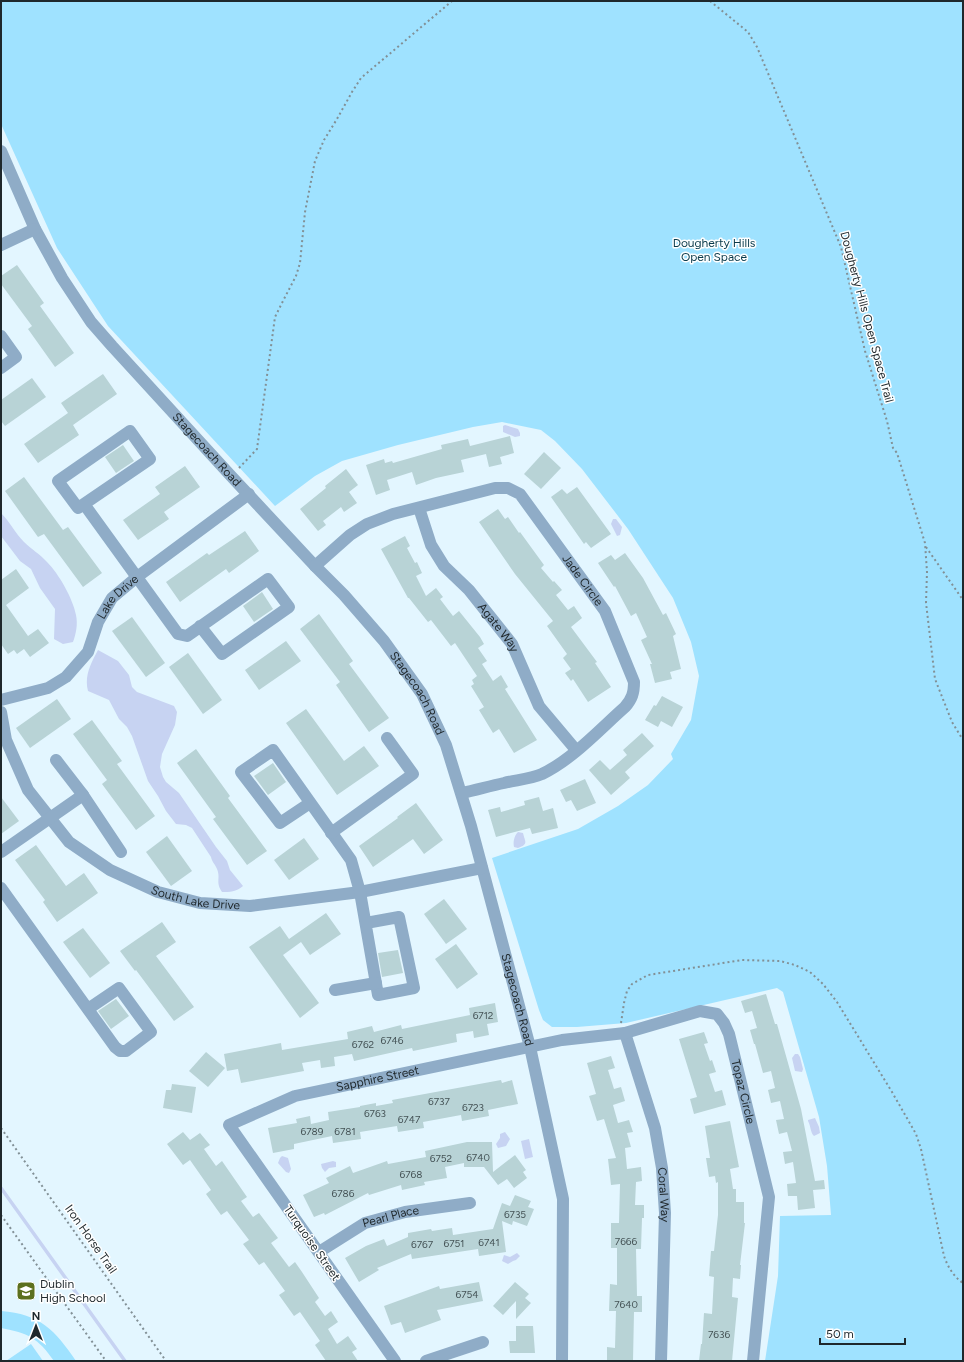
<svg xmlns="http://www.w3.org/2000/svg" width="964" height="1362" font-family="Figtree,sans-serif">
<style>
.green{fill:#9fe2ff}
.water{fill:#c7d3f2}
.lines{fill:none;stroke-linecap:round;stroke-linejoin:round}
.stream{stroke:#c7d3f2;stroke-width:3.5}
.building{fill:#b8d3d6}
.path{stroke:#829096;stroke-width:2;stroke-dasharray:2 3;stroke-linecap:butt}
.minor{stroke:#8facc7;stroke-width:12}
.labels{text-anchor:middle;dominant-baseline:central;stroke-width:3;stroke-linejoin:round;paint-order:stroke}
.number-label{font-size:10px;fill:#455356}
.park-label{font-size:12px;fill:#0a3b4c;stroke:#fff}
.street-label{font-size:12px;fill:#1f282c;stroke:#fff}
.poi-label{font-size:12px;fill:#1f282c;stroke:#fff;text-anchor:start}
</style>
<rect width="100%" height="100%" fill="#e3f6ff"/>
<g class="green">
<polygon points="1,1 963,1 963,1361 765,1361 778,1276 780,1216 831,1215 827,1166 819,1117 783,992 777,988 626,1023 577,1027 552,1027 543,1020 539,1010 492,858 578,829 618,806 648,785 673,759 671,754 691,720 699,676 691,642 673,598 628,529 582,469 555,441 541,430 502,422 473,427 398,445 342,461 315,476 275,506 108,326 57,248 1,124"/>
<path d="M 1,1311 C 40,1314 55,1330 76,1361 L 54,1361 C 38,1338 28,1333 1,1328 Z"/>
<polygon points="31,1344 43,1361 6,1361"/>
</g>
<g class="water">
<polygon points="505,425 518,429 520,433 520,436 515,437 503,432 503,426"/>
<path d="M 1,513 C 10,522 15,533 24,542 C 31,549 40,554 47,562 C 59,574 73,599 76,615 C 78,624 76,634 73,642 L 63,644 L 54,639 L 55,609 L 40,588 L 31,569 L 20,561 L 1,536 Z"/>
<polygon points="613,519 616,519 622,527 620,535 617,536 611,524"/>
<path d="M 98,650 L 118,661 L 129,675 L 132,687 L 137,692 L 174,706 L 177,712 L 175,725 L 162,754 L 160,767 L 163,777 L 166,782 L 179,793 L 216,847 L 227,861 L 230,870 L 243,886 C 236,892 230,892 222,892 C 215,882 221,878 217,869 C 215,864 212,862 211,857 L 192,828 L 186,825 L 176,824 L 166,811 L 158,796 L 148,781 L 132,736 L 127,727 L 119,719 L 109,700 L 88,691 C 84,676 91,663 98,650 Z"/>
<path d="M 518,832 L 523,833 C 525,842 529,844 518,848 L 514,847 C 513,842 514,836 518,832 Z"/>
<polygon points="795,1054 798,1054 800,1057 803,1069 802,1072 795,1071 792,1058"/>
<path d="M 815,1118 L 819,1127 L 820,1133 L 814,1136 C 810,1132 811,1126 808,1121 L 808,1120 Z"/>
<polygon points="505,1132 510,1139 506,1146 498,1148 496,1144 500,1138 500,1134"/>
<polygon points="529,1139 533,1157 525,1159 521,1141"/>
<polygon points="282,1156 288,1158 291,1169 289,1173 286,1172 278,1163 280,1158"/>
<polygon points="333,1161 336,1162 336,1167 329,1168 325,1172 322,1168 321,1164"/>
<polygon points="517,1253 520,1256 516,1260 513,1261 508,1264 502,1261 504,1255 510,1257"/>
</g>
<g class="lines">
<polyline class="stream" points="1,1188 125,1361"/>
</g>
<g class="building">
<polygon points="17,265 44,303 40,306 74,353 55,367 28,329 32,326 1,284 1,276"/>
<polygon points="103,374 117,394 73,425 79,435 38,463 24,444 68,413 61,403"/>
<polygon points="32,378 46,397 5,426 1,421 1,400"/>
<polygon points="510,436 514,453 500,457 502,464 489,467 486,454 461,460 464,472 436,478 416,485 412,472 387,480 390,490 376,495 366,465 384,459 385,463 392,461 393,463 442,449 441,445 468,439 470,446"/>
<polygon points="123,445 134,461 116,473 105,457"/>
<polygon points="544,452 561,468 541,489 524,474"/>
<polygon points="185,466 200,487 164,512 169,519 138,540 123,520 160,494 155,487"/>
<polygon points="346,469 358,485 349,492 357,503 344,512 341,507 323,521 326,525 318,531 300,509 326,488 325,486"/>
<polygon points="24,477 63,530 68,527 102,573 83,587 44,534 38,537 5,491"/>
<polygon points="577,487 611,534 591,548 586,542 584,544 551,497 562,489 567,494"/>
<polygon points="498,509 505,519 508,517 519,533 520,532 544,565 541,568 553,582 554,581 562,590 556,595 568,610 574,606 582,618 571,627 597,662 595,663 611,687 588,702 573,679 571,681 565,673 571,669 563,658 567,654 547,626 553,621 515,574 479,522"/>
<polygon points="245,531 259,551 229,573 226,569 180,602 166,582 207,553 209,555"/>
<polygon points="405,536 410,546 407,548 415,563 417,562 422,573 416,576 426,596 436,588 443,597 440,599 453,616 459,611 480,637 484,644 478,648 487,661 482,664 493,681 501,675 508,687 505,689 537,740 514,753 499,729 493,733 479,710 484,707 471,686 474,684 472,680 477,676 455,643 451,646 431,620 428,622 409,598 408,598 381,549"/>
<polygon points="625,553 643,578 663,615 666,613 676,634 673,636 681,669 670,672 672,679 655,683 650,664 652,664 641,640 647,637 636,613 631,616 615,586 614,587 598,563 611,555 615,560"/>
<polygon points="16,569 29,588 6,605 28,636 38,629 49,643 30,657 24,649 17,654 14,650 8,654 1,644 1,580"/>
<polygon points="262,592 273,609 254,622 243,606"/>
<polygon points="319,614 353,661 349,664 389,718 369,732 336,685 340,682 300,629"/>
<polygon points="132,617 165,663 146,677 112,631"/>
<polygon points="286,641 301,661 259,690 245,670"/>
<polygon points="188,653 222,700 203,714 169,667"/>
<polygon points="662,696 683,707 672,727 661,721 658,727 645,720 654,705 656,706"/>
<polygon points="57,699 71,719 30,748 16,728"/>
<polygon points="306,709 344,761 364,746 379,766 337,795 286,723"/>
<polygon points="92,720 122,761 117,764 155,816 136,830 102,784 107,780 73,734"/>
<polygon points="642,733 654,746 625,772 630,778 611,795 589,770 600,760 610,770 627,755 623,750"/>
<polygon points="196,749 230,796 228,798 267,851 247,865 213,819 216,817 177,763"/>
<polygon points="273,763 286,782 268,795 254,776"/>
<polygon points="585,779 596,803 577,811 571,800 566,802 560,790"/>
<polygon points="1,797 19,821 1,834"/>
<polygon points="539,797 543,811 553,808 558,828 532,834 530,828 496,837 488,810 500,807 501,812 525,805 524,801"/>
<polygon points="416,803 443,840 424,854 413,839 373,867 359,846 398,818 397,817"/>
<polygon points="167,836 192,871 171,886 146,852"/>
<polygon points="304,838 319,859 289,880 274,860"/>
<polygon points="36,845 66,886 84,873 98,893 57,922 43,902 45,900 15,860"/>
<polygon points="444,899 467,929 446,944 424,914"/>
<polygon points="326,913 341,934 310,955 301,942 283,955 319,1003 300,1018 249,947 280,926 289,939"/>
<polygon points="162,922 176,942 156,956 194,1007 174,1021 136,970 135,971 120,951"/>
<polygon points="83,928 110,963 90,978 63,942"/>
<polygon points="456,944 478,974 457,989 435,959"/>
<polygon points="398,950 403,973 382,977 378,953"/>
<polygon points="766,994 775,1024 777,1024 801,1109 815,1181 824,1180 825,1189 813,1190 815,1208 798,1210 797,1196 788,1196 787,1184 796,1183 793,1162 785,1164 783,1152 792,1151 787,1132 779,1134 776,1120 784,1119 780,1101 771,1103 768,1090 775,1088 771,1071 763,1073 755,1044 754,1044 750,1030 757,1028 752,1011 745,1013 741,1001"/>
<polygon points="116,999 129,1016 111,1029 98,1011"/>
<polygon points="495,1003 498,1022 487,1024 489,1035 474,1038 473,1031 456,1034 457,1042 413,1051 412,1048 354,1061 352,1054 334,1057 335,1066 321,1068 320,1060 302,1063 304,1071 241,1083 238,1069 227,1071 224,1054 281,1043 282,1050 348,1039 347,1032 372,1026 374,1032 401,1025 402,1029 470,1015 469,1008"/>
<polygon points="704,1032 708,1043 704,1044 710,1061 712,1060 716,1072 709,1074 715,1092 722,1090 726,1105 694,1114 690,1099 697,1097 679,1039"/>
<polygon points="206,1052 225,1068 208,1087 189,1071"/>
<polygon points="611,1056 615,1068 608,1070 614,1089 621,1087 625,1101 613,1105 618,1123 629,1120 633,1132 627,1133 631,1147 625,1148 627,1169 641,1167 642,1181 636,1182 635,1205 644,1205 644,1218 642,1218 641,1249 636,1249 637,1296 642,1296 642,1312 634,1312 633,1361 607,1361 607,1347 615,1348 616,1311 609,1311 610,1284 617,1285 617,1248 611,1248 611,1223 619,1223 620,1184 611,1185 608,1159 616,1158 604,1119 597,1121 589,1096 596,1094 587,1063"/>
<polygon points="501,1080 502,1083 512,1080 518,1104 488,1110 489,1116 462,1121 461,1115 423,1122 424,1128 398,1132 397,1126 360,1132 361,1139 333,1143 332,1136 294,1144 294,1149 273,1153 268,1128 297,1123 296,1119 310,1116 311,1124 329,1120 328,1112 360,1107 360,1106 376,1103 376,1106 393,1103 392,1100"/>
<polygon points="172,1084 196,1087 192,1113 163,1108 166,1090 171,1090"/>
<polygon points="730,1121 739,1167 730,1169 733,1189 736,1189 736,1202 744,1202 744,1223 745,1223 740,1265 741,1265 740,1279 733,1278 732,1297 738,1298 732,1361 699,1361 701,1344 702,1344 704,1313 712,1314 714,1277 709,1276 711,1251 714,1251 718,1215 718,1182 716,1183 715,1176 709,1177 706,1158 710,1158 705,1126"/>
<polygon points="183,1132 190,1140 200,1133 210,1145 204,1149 216,1166 222,1161 247,1197 241,1201 253,1217 259,1213 278,1238 271,1243 289,1267 295,1262 302,1272 319,1298 315,1302 325,1316 331,1311 338,1322 328,1329 337,1344 348,1336 357,1349 352,1352 358,1361 326,1361 315,1345 320,1341 300,1312 294,1316 279,1295 285,1291 264,1262 259,1265 243,1244 249,1240 227,1211 221,1215 206,1194 211,1190 190,1160 183,1165 167,1144"/>
<polygon points="467,1142 492,1142 493,1172 515,1155 526,1170 523,1172 527,1178 514,1188 507,1179 498,1185 484,1167 464,1167 464,1163 445,1167 447,1178 424,1182 425,1185 402,1190 401,1185 369,1195 368,1193 325,1215 324,1213 314,1217 303,1195 329,1183 326,1178 350,1166 353,1173 387,1161 388,1164 426,1157 425,1151"/>
<polygon points="515,1195 531,1201 528,1207 534,1209 527,1226 513,1221 512,1225 502,1221 506,1252 479,1256 478,1249 412,1259 411,1254 377,1268 379,1270 359,1282 345,1258 366,1246 384,1239 387,1246 408,1237 408,1233 431,1229 432,1231 452,1228 453,1235 493,1229 502,1203 510,1206"/>
<polygon points="479,1282 483,1301 437,1310 441,1320 405,1333 401,1322 391,1325 384,1306 439,1286 440,1289"/>
<polygon points="515,1282 529,1294 525,1298 531,1303 516,1319 516,1301 503,1315 493,1306"/>
<polygon points="516,1326 533,1326 535,1353 510,1353 509,1341 516,1341"/>
</g>
<g class="lines">
<g class="path">
<polyline points="710,1 748,32 757,47 841,247 865,351 887,421 893,448 897,453 925,543 927,572 926,603 935,679 952,722 963,740"/>
<polyline points="239,468 257,449 275,317 284,299 296,276 300,263 305,212 315,161 324,140 337,119 352,92 361,78 452,1"/>
<polyline points="926,547 963,600"/>
<path d="M 621,1023 L 624,1003 L 627,991 L 632,984 L 648,975 L 742,960 L 780,961 L 795,965 L 810,972 L 823,984 L 837,1002 L 892,1092 L 916,1134 L 921,1149 L 944,1256 C 948,1267 953,1276 963,1283"/>
<polyline points="1,1128 166,1361"/>
<polyline points="1,1215 106,1361"/>
</g>
<g class="minor">
<path id="s1" d="M 1,151 L 35,229 L 62,278 L 91,322 L 112,346 L 231,476 L 315,566 L 344,595 L 384,641 L 422,694 L 446,745 L 471,826 L 530,1047 L 563,1199 L 562,1361"/>
<polyline points="1,245 35,229"/>
<polyline points="1,336 16,357 1,368"/>
<polyline points="84,504 150,459 130,431 58,481 78,508 84,504 178,634 187,636 268,579 289,607 222,654 200,626"/>
<path id="s2" d="M 419,508 L 431,545 L 444,566 L 469,590 L 512,644 L 539,706 L 576,750"/>
<path id="s3" d="M 315,566 L 350,535 L 367,524 L 393,514 L 495,488 L 508,488 L 520,494 L 605,611 L 634,682 C 634,693 632,699 625,707 C 600,729 573,759 542,774 C 530,779 516,780 504,783 C 490,786 476,790 462,793"/>
<path id="s4" d="M 1,700 L 48,688 L 66,677 L 88,652 L 98,622 L 112,598 L 137,577 L 249,494"/>
<path id="s5" d="M 1,712 L 6,740 L 28,790 L 69,842 L 110,870 L 158,892 L 200,903 L 250,906 L 360,892 L 482,868"/>
<polyline points="56,760 83,795 121,852"/>
<polyline points="310,803 280,823 241,772 273,750 351,860 360,892 378,995 414,988 399,917 366,923"/>
<polyline points="331,833 413,774 387,738"/>
<polyline points="1,852 83,795"/>
<polyline points="1,888 115,1047 120,1051 126,1051 151,1032 119,988 88,1009"/>
<polyline points="335,990 376,983"/>
<path id="s6" d="M 625,1033 L 655,1128 L 662,1168 L 665,1213 L 661,1361"/>
<path id="s7" d="M 319,1252 L 365,1223 L 405,1212 L 470,1203"/>
<path id="s8" d="M 395,1361 L 229,1125 L 295,1096 L 562,1040 L 625,1033 L 700,1011 L 717,1014 L 724,1023 L 729,1034 L 769,1197 L 753,1361"/>
<polyline points="426,1361 483,1342"/>
</g>
</g>
<defs>
<symbol id="school-square" viewBox="-11 -11 22 22"><rect x="-9" y="-9" width="18" height="18" rx="4" fill="#5c701e" stroke="#fff"/><path d="M0-5L7-2L0 1L-7-2ZM-4 1L0 2.5L4 1V4Q0 6-4 4Z" fill="#fff"/></symbol>
</defs>
<g fill-rule="evenodd">
<use href="#school-square" x="15" y="1280" width="22" height="22"/>
</g>
<g class="labels">
<g class="number-label">
<text x="483" y="1015">6712</text>
<text x="392" y="1040">6746</text>
<text x="363" y="1044">6762</text>
<text x="439" y="1101">6737</text>
<text x="473" y="1107">6723</text>
<text x="375" y="1113">6763</text>
<text x="409" y="1119">6747</text>
<text x="312" y="1131">6789</text>
<text x="345" y="1131">6781</text>
<text x="478" y="1157">6740</text>
<text x="441" y="1158">6752</text>
<text x="411" y="1174">6768</text>
<text x="343" y="1193">6786</text>
<text x="515" y="1214">6735</text>
<text x="626" y="1241">7666</text>
<text x="489" y="1242">6741</text>
<text x="454" y="1243">6751</text>
<text x="422" y="1244">6767</text>
<text x="467" y="1294">6754</text>
<text x="626" y="1304">7640</text>
<text x="719" y="1334">7636</text>
</g>
<g class="park-label">
<text x="714" y="243">Dougherty Hills<tspan x="714" dy="14">Open Space</tspan></text>
</g>
<g class="street-label">
<text transform="translate(867 317) rotate(75)">Dougherty Hills Open Space Trail</text>
<text stroke="none"><textPath href="#s1" startOffset="366">Stagecoach Road</textPath></text>
<text stroke="none"><textPath href="#s3" startOffset="333">Jade Circle</textPath></text>
<text stroke="none"><textPath href="#s4" startOffset="167">Lake Drive</textPath></text>
<text stroke="none"><textPath href="#s2" startOffset="146">Agate Way</textPath></text>
<text stroke="none"><textPath href="#s1" startOffset="689">Stagecoach Road</textPath></text>
<text stroke="none"><textPath href="#s5" startOffset="290">South Lake Drive</textPath></text>
<text stroke="none"><textPath href="#s1" startOffset="1013">Stagecoach Road</textPath></text>
<text stroke="none"><textPath href="#s8" startOffset="445">Sapphire Street</textPath></text>
<text stroke="none"><textPath href="#s8" startOffset="875">Topaz Circle</textPath></text>
<text stroke="none"><textPath href="#s6" startOffset="167">Coral Way</textPath></text>
<text stroke="none"><textPath href="#s7" startOffset="81">Pearl Place</textPath></text>
<text transform="translate(91 1239) rotate(55)">Iron Horse Trail</text>
<text transform="translate(312 1243) rotate(55)">Turquoise Street</text>
</g>
<g class="poi-label">
<text x="40" y="1284">Dublin<tspan x="40" dy="14">High School</tspan></text>
</g>
</g>
<rect width="964" height="1362" fill="none" stroke="#1f282c" stroke-width="4"/>
<g transform="translate(36 1326)" stroke="#ffffff" stroke-width="3" paint-order="stroke">
<path d="M0-3L7 15L0 10L-7 15Z" fill="#1f282c"/>
<text y="-6" font-size="11" font-weight="bold" text-anchor="middle" fill="#1f282c">N</text>
</g>
<path d="M820 1338v6h85v-6" fill="none" stroke="#1f282c" stroke-width="2"/>
<text x="826" y="1338" font-size="12" fill="#1f282c" stroke="#ffffff" stroke-width="3" paint-order="stroke">50 m</text>
</svg>
